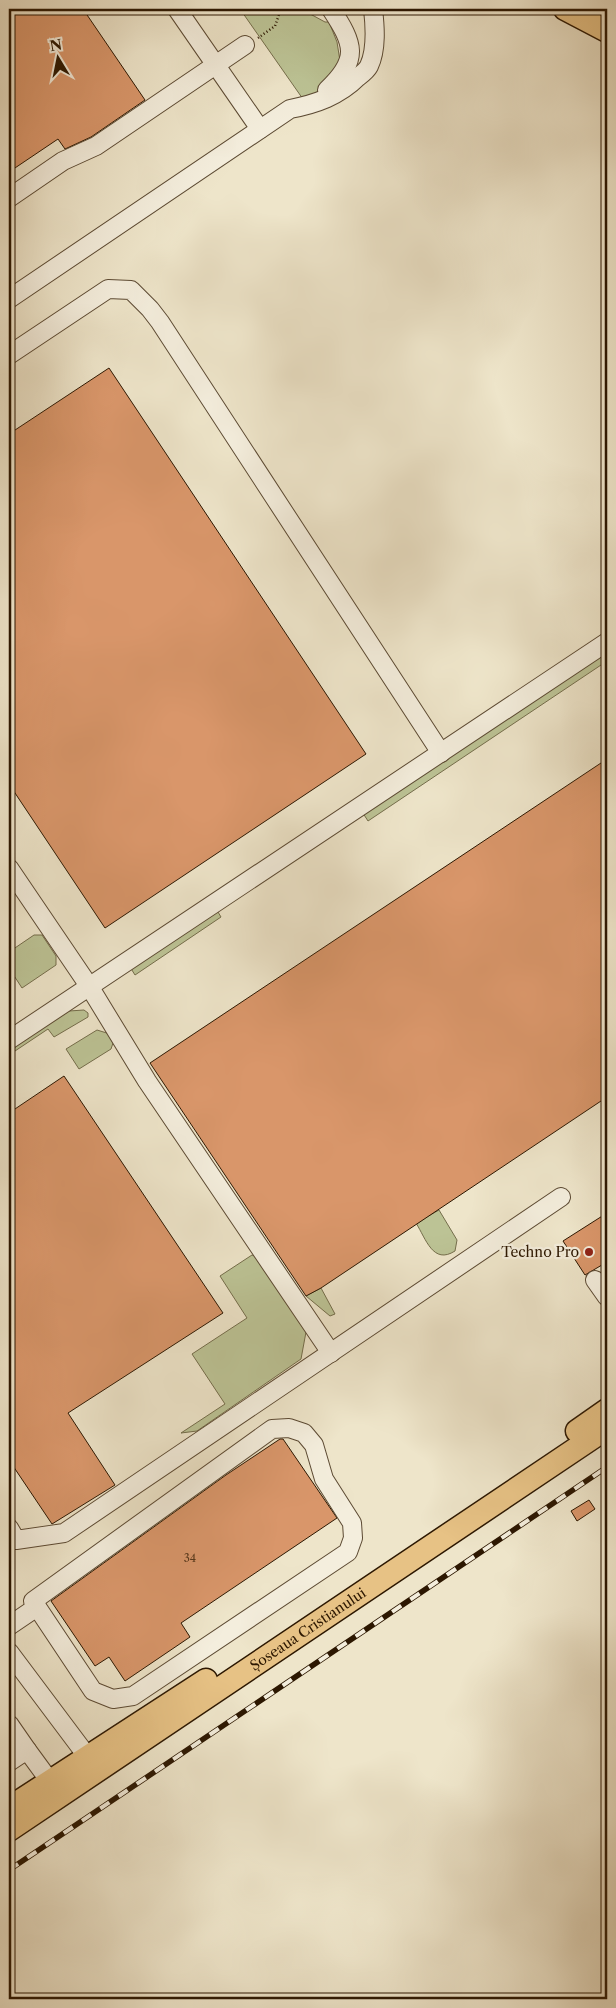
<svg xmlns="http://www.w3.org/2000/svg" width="616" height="2008" font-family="'Libre Caslon Text',serif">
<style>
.green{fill:#bcc395;stroke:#746d4b}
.building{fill:#d9966a;stroke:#2c1701}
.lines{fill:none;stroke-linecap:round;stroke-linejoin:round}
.minor-casing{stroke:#5c4a33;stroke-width:20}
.major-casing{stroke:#2c1701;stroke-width:25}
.path{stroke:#2c1701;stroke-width:2.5;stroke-dasharray:1 2.5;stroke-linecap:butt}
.minor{stroke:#f4eedd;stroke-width:18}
.major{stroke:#e7c285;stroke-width:22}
.rail-casing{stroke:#2c1701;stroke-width:5.5}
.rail{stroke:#f4eedd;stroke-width:4;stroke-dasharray:11;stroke-linecap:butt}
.poi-dot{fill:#8f2418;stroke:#f4eedd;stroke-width:2}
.labels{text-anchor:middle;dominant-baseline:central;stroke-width:4.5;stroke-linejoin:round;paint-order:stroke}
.number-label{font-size:11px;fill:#57371b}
.poi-label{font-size:14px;fill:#2c1701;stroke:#f4eedd;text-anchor:end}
.street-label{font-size:14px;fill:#2c1701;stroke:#f4eedd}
</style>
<rect width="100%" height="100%" fill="#eee5ca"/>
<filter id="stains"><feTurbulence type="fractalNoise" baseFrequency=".004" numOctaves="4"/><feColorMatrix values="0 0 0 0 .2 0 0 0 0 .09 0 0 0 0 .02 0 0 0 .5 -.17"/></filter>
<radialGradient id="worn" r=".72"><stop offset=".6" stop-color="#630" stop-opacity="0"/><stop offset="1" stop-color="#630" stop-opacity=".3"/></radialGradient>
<g class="green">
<polygon points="240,9 301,9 325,22 329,22 337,42 340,61 325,89 305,102"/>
<polygon points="607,645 607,661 368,821 361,810"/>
<polygon points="214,911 218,912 221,917 135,975 130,967"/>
<polygon points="34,935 42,935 56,956 56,965 22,988 9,968 9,952"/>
<polygon points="84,1010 88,1013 88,1017 54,1037 48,1029 9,1055 9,1050 69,1011"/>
<polygon points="97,1030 110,1034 113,1043 111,1049 79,1069 66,1049"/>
<path d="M 439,1210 L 457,1240 L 455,1251 C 433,1265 426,1239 416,1223 Z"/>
<polygon points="252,1255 257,1257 301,1318 306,1332 301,1359 197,1431 181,1433 225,1404 192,1354 247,1318 220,1276"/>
<polygon points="321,1288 335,1314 330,1316 306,1296"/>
</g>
<g class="building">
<polygon points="9,9 83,9 145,100 91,137 65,149 58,139 9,172"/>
<polygon points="109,368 366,754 105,928 9,784 9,434"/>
<polygon points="607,759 607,1097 321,1288 306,1296 150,1063"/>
<polygon points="64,1076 223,1313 68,1413 115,1485 52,1524 9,1460 9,1113"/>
<polygon points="607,1213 607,1262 585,1275 563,1241"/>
<polygon points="280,1439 283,1439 337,1518 181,1623 190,1637 125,1681 109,1657 95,1666 51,1601 226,1475"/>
<polygon points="589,1500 595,1509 577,1521 571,1511"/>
</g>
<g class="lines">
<defs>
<g id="minor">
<polyline points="177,9 260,129"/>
<path d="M 327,90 C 360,59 354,44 331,9"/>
<polyline points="9,198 63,161 96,146 245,45"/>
<path d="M 9,299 L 290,109 C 316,104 339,96 358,77 C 362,74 367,70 369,66 C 377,49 375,26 373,9"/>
<polyline points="9,355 108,289 131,290 150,309 160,322 441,753"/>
<polyline points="9,868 89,986 147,1081 331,1353"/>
<polyline points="9,1040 607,642"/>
<polyline points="595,1280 607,1297"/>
<polygon points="289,1428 304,1433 314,1445 324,1479 352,1523 353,1538 348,1552 133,1696 113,1699 93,1691 33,1601 272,1429"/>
<polyline points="9,1528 16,1540 64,1533 561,1197"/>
<polyline points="9,1626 37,1607"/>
<polyline points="9,1652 87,1756"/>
<polyline points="9,1724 27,1750"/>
<polyline points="9,1762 27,1750 49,1780"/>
</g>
<g id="major">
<polyline points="565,9 607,31"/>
<polyline points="577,1431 607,1410"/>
<polyline points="9,1808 206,1680"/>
<path id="s1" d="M 9,1830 L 607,1428"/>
</g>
</defs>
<use href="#minor" class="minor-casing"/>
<use href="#major" class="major-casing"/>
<polyline class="path" points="258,38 275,26 281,9"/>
<use href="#minor" class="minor"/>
<use href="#major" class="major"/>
<defs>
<polyline id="rail" points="9,1870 607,1467"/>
</defs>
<use href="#rail" class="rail-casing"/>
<use href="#rail" class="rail"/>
</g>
<circle class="poi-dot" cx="589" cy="1252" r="5"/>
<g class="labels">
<g class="number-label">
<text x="190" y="1558">34</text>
</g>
<g class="poi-label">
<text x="579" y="1252">Techno Pro</text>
</g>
<g class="street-label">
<text stroke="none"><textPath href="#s1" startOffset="360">Șoseaua Cristianului</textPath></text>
</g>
</g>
<rect width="616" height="2008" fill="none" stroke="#eee5ca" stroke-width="30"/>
<rect x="10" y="10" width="596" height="1988" fill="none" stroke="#2c1701" stroke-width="2.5"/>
<rect x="15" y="15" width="586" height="1978" fill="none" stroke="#2c1701"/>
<g transform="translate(58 58) rotate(350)" stroke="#f4eedd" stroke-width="4" paint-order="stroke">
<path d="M0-4L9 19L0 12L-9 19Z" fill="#2c1701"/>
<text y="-8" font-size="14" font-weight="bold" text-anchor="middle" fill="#2c1701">N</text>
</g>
<rect width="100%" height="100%" filter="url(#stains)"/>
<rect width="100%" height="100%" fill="url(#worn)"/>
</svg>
